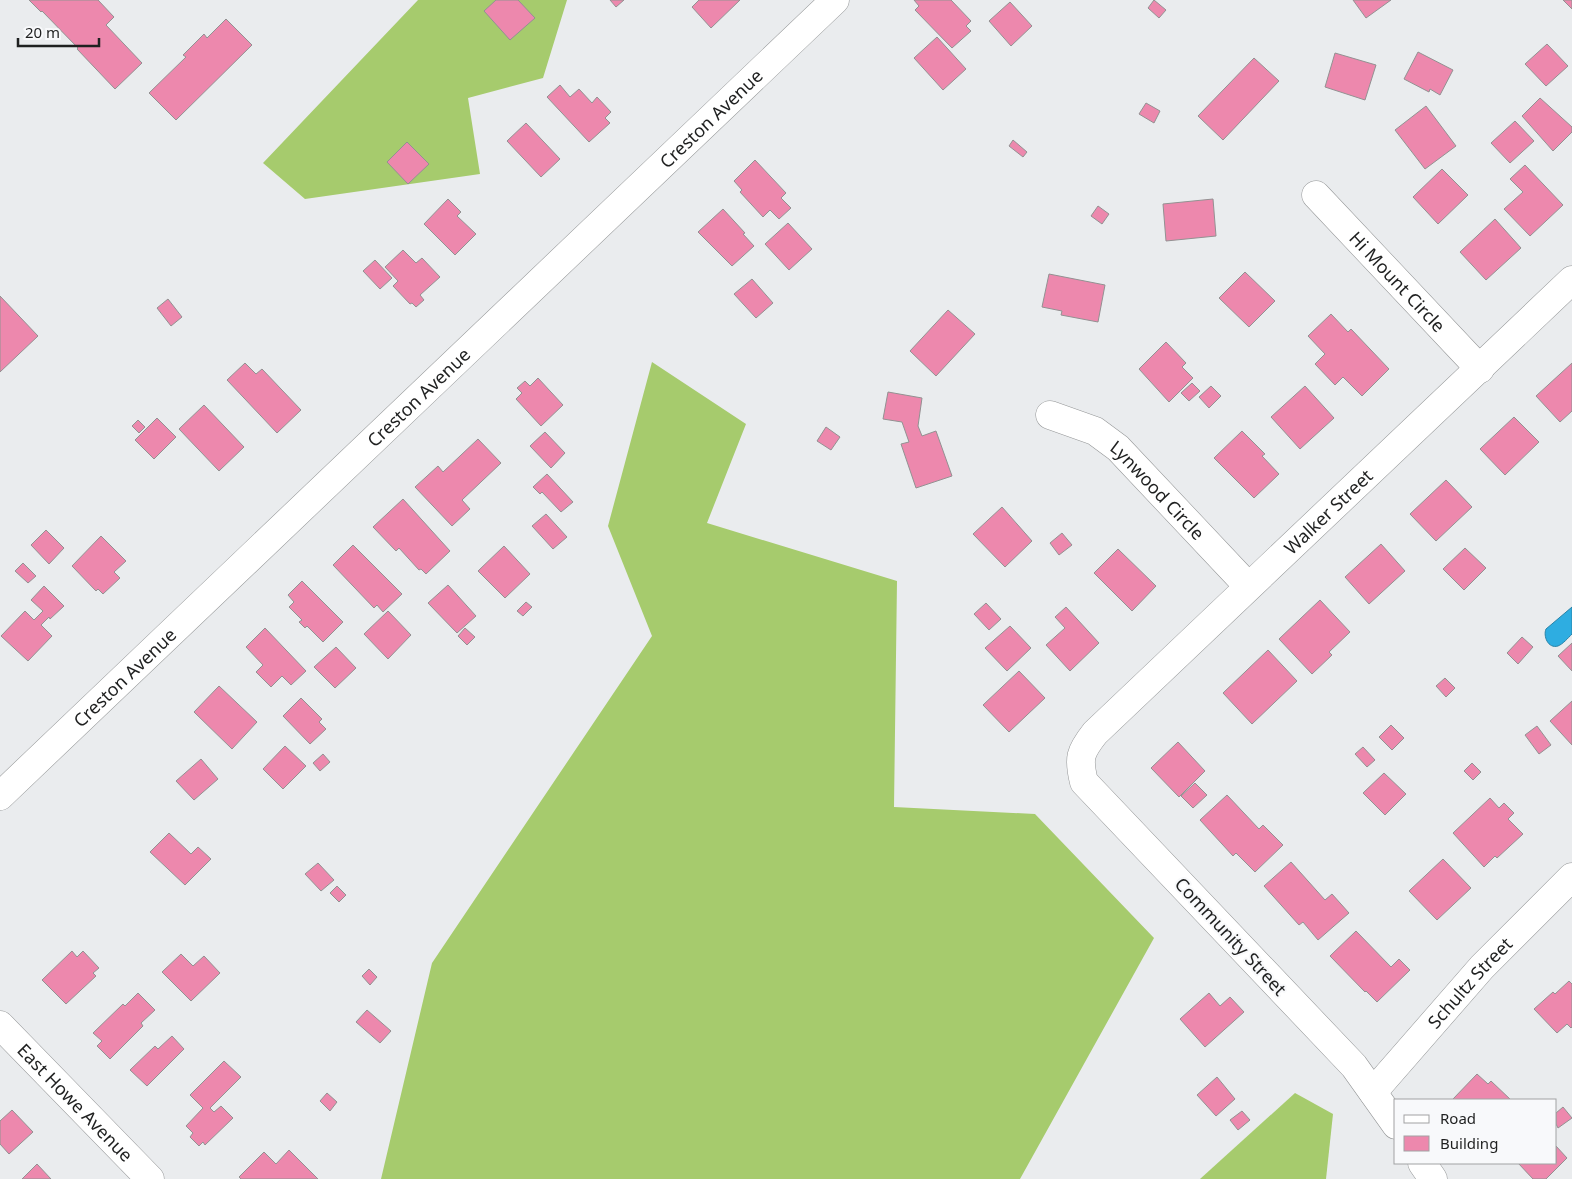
<svg xmlns="http://www.w3.org/2000/svg" width="1572" height="1179" font-family="'Noto Sans',sans-serif">
<style>
.forest{fill:#a6cb6d}
.water{fill:#2eade1;stroke:#2a83a7}
.building{fill:#ed88ad;stroke:#939192}
.lines{fill:none;stroke-linecap:round;stroke-linejoin:round}
.street-casing{stroke:#949697;stroke-width:29}
.street{stroke:#fff;stroke-width:28}
.labels{text-anchor:middle;dominant-baseline:central;stroke-width:4;stroke-linejoin:round;paint-order:stroke}
.street-label{font-size:18px;fill:#1f2020;stroke:#f8f9fb}
</style>
<rect width="100%" height="100%" fill="#eaecee"/>
<g class="forest">
<polygon points="418,0 567,0 543,78 468,98 480,174 305,199 263,163"/>
<polygon points="652,362 746,424 707,523 897,581 894,807 1035,814 1154,938 1020,1179 381,1179 432,963 652,636 608,526"/>
<polygon points="1295,1093 1333,1114 1326,1179 1200,1179"/>
</g>
<path class="water" d="M 1572,607 L 1572,634 C 1568,638 1563,644 1558,646 C 1548,649 1543,636 1546,629 Z"/>
<g class="building">
<polygon points="29,0 98,0 114,17 106,25 142,63 115,89 77,49 78,48 42,11 41,12"/>
<polygon points="496,0 518,0 535,18 510,40 484,11"/>
<polygon points="610,0 624,0 616,7"/>
<polygon points="699,0 740,0 711,28 692,7"/>
<polygon points="914,0 951,0 971,21 966,26 971,31 952,48 915,10 919,6"/>
<polygon points="1154,0 1166,10 1159,18 1148,8"/>
<polygon points="1353,0 1391,0 1366,18"/>
<polygon points="1563,0 1572,0 1572,9"/>
<polygon points="1010,2 1032,26 1011,46 989,21"/>
<polygon points="226,19 252,45 176,120 149,93 186,57 183,55 204,34 207,38"/>
<polygon points="937,37 966,69 943,90 914,58"/>
<polygon points="1547,44 1568,66 1546,86 1525,64"/>
<polygon points="1418,52 1453,70 1440,95 1430,89 1429,92 1404,79"/>
<polygon points="1335,53 1376,65 1365,100 1325,87"/>
<polygon points="1254,58 1279,81 1223,140 1198,116"/>
<polygon points="560,85 570,97 579,89 592,103 597,97 611,112 605,118 610,123 589,142 547,97"/>
<polygon points="1540,98 1572,127 1572,132 1553,151 1522,116"/>
<polygon points="1146,103 1160,111 1154,123 1139,114"/>
<polygon points="1426,106 1456,146 1425,169 1395,130"/>
<polygon points="1515,121 1534,141 1510,163 1491,143"/>
<polygon points="526,123 560,159 541,177 507,141"/>
<polygon points="1013,140 1027,152 1023,157 1009,146"/>
<polygon points="407,142 429,164 408,184 387,162"/>
<polygon points="755,160 786,193 781,198 791,208 779,219 770,210 763,217 740,192 742,190 734,181"/>
<polygon points="1525,165 1563,205 1530,236 1504,209 1523,192 1510,179"/>
<polygon points="1442,169 1468,195 1438,224 1413,197"/>
<polygon points="448,199 461,212 457,216 476,234 455,255 424,224"/>
<polygon points="1213,199 1216,236 1166,241 1163,204"/>
<polygon points="1098,206 1109,214 1102,224 1091,216"/>
<polygon points="723,209 745,233 743,234 754,246 732,266 698,232"/>
<polygon points="1495,219 1521,248 1486,280 1460,252"/>
<polygon points="788,223 812,249 789,270 765,244"/>
<polygon points="403,250 416,263 422,258 440,277 420,295 424,300 416,307 412,303 410,304 393,286 398,281 385,267"/>
<polygon points="375,260 392,278 380,289 363,271"/>
<polygon points="1245,272 1275,301 1249,327 1219,298"/>
<polygon points="1049,274 1105,285 1098,322 1061,315 1062,311 1042,307"/>
<polygon points="752,279 773,303 756,318 734,294"/>
<polygon points="0,296 38,336 0,372"/>
<polygon points="168,299 182,317 171,326 157,308"/>
<polygon points="948,310 975,334 936,376 910,351"/>
<polygon points="1331,314 1348,332 1351,329 1389,369 1362,396 1343,377 1335,385 1315,364 1325,354 1308,336"/>
<polygon points="1166,342 1186,363 1182,367 1193,378 1169,402 1139,369"/>
<polygon points="245,363 256,374 262,369 301,410 277,433 227,380"/>
<polygon points="1572,363 1572,411 1560,422 1536,396"/>
<polygon points="538,378 563,405 541,426 516,399 522,393 517,388 525,381 530,386"/>
<polygon points="1192,383 1200,391 1189,401 1181,393"/>
<polygon points="1211,386 1221,396 1209,408 1199,397"/>
<polygon points="1305,386 1334,418 1300,449 1271,417"/>
<polygon points="888,392 922,398 918,426 922,436 936,431 952,476 916,488 901,444 909,442 902,422 883,419"/>
<polygon points="204,405 244,447 219,471 179,429"/>
<polygon points="1514,417 1539,442 1505,475 1480,449"/>
<polygon points="157,418 176,437 154,459 135,440"/>
<polygon points="138,420 145,427 139,433 132,426"/>
<polygon points="826,427 840,437 831,450 817,441"/>
<polygon points="1242,431 1265,454 1262,456 1279,474 1254,498 1214,458"/>
<polygon points="545,432 565,453 551,468 530,446"/>
<polygon points="478,439 501,463 462,500 470,509 452,526 415,487 438,466 443,472"/>
<polygon points="547,474 573,502 561,512 542,492 540,494 533,487"/>
<polygon points="1446,480 1472,507 1436,541 1410,514"/>
<polygon points="403,499 450,551 426,574 421,569 419,570 399,548 396,551 373,527"/>
<polygon points="1002,507 1032,541 1005,567 973,534"/>
<polygon points="546,514 567,537 553,549 532,526"/>
<polygon points="46,530 64,548 49,564 31,545"/>
<polygon points="1062,533 1072,545 1059,555 1050,543"/>
<polygon points="101,536 126,561 114,572 120,578 103,594 98,589 96,591 72,566"/>
<polygon points="1381,544 1405,571 1369,604 1345,577"/>
<polygon points="353,545 402,594 383,612 377,605 374,608 333,565"/>
<polygon points="504,546 530,574 505,598 478,571"/>
<polygon points="1465,548 1486,568 1464,590 1443,569"/>
<polygon points="1118,549 1156,586 1132,611 1094,573"/>
<polygon points="23,563 36,576 28,583 15,571"/>
<polygon points="302,581 343,622 323,642 307,626 305,628 299,622 302,620 289,607 294,602 288,595"/>
<polygon points="448,585 476,616 457,633 428,603"/>
<polygon points="44,586 64,606 50,619 49,617 41,625 52,636 28,661 1,636 25,611 34,620 43,611 31,600"/>
<polygon points="1320,600 1350,632 1329,652 1332,655 1312,674 1279,639"/>
<polygon points="526,602 532,607 523,616 517,611"/>
<polygon points="986,603 1001,619 989,630 974,614"/>
<polygon points="1066,607 1099,643 1070,671 1046,645 1065,628 1055,617"/>
<polygon points="388,611 411,635 388,659 364,634"/>
<polygon points="1010,626 1031,648 1007,671 985,648"/>
<polygon points="265,628 306,671 291,685 282,676 271,687 256,672 263,665 246,647"/>
<polygon points="465,628 475,637 467,645 458,636"/>
<polygon points="1522,637 1533,647 1518,664 1507,653"/>
<polygon points="1572,643 1572,671 1558,656"/>
<polygon points="336,647 356,668 335,688 314,667"/>
<polygon points="1268,650 1297,681 1252,724 1223,693"/>
<polygon points="1019,671 1045,698 1009,732 983,705"/>
<polygon points="1445,678 1455,688 1446,697 1436,686"/>
<polygon points="219,686 257,722 232,749 194,712"/>
<polygon points="301,698 322,719 319,722 326,729 310,744 283,716"/>
<polygon points="1572,701 1572,745 1550,721"/>
<polygon points="1391,725 1404,738 1392,750 1379,737"/>
<polygon points="1537,726 1551,745 1539,754 1525,735"/>
<polygon points="1178,742 1205,771 1179,797 1151,768"/>
<polygon points="285,746 306,766 283,789 263,769"/>
<polygon points="1363,747 1375,760 1367,767 1355,754"/>
<polygon points="323,754 330,762 320,771 313,763"/>
<polygon points="201,759 218,779 194,800 176,781"/>
<polygon points="1472,763 1481,772 1473,780 1464,771"/>
<polygon points="1384,773 1406,794 1385,815 1363,793"/>
<polygon points="1195,783 1207,795 1193,808 1181,796"/>
<polygon points="1227,795 1259,829 1263,825 1283,845 1255,872 1236,853 1233,856 1200,820"/>
<polygon points="1490,798 1499,808 1504,803 1514,813 1508,819 1523,834 1497,858 1495,856 1484,867 1453,833"/>
<polygon points="169,833 191,854 198,847 211,859 185,885 150,852"/>
<polygon points="1443,859 1471,888 1437,920 1409,891"/>
<polygon points="1291,862 1325,900 1332,894 1349,913 1318,940 1303,922 1299,925 1264,886"/>
<polygon points="318,863 334,880 321,891 305,874"/>
<polygon points="337,886 346,895 339,902 330,893"/>
<polygon points="1356,931 1391,967 1399,959 1410,970 1377,1002 1366,991 1365,992 1330,956"/>
<polygon points="72,951 77,957 83,951 99,968 93,973 96,976 66,1004 42,980"/>
<polygon points="181,954 193,966 204,956 220,973 191,1001 162,972"/>
<polygon points="369,969 377,977 370,985 362,976"/>
<polygon points="1569,981 1572,984 1572,1027 1571,1028 1567,1024 1557,1033 1534,1009 1553,992 1555,994"/>
<polygon points="138,993 155,1010 141,1023 143,1026 110,1059 97,1046 102,1041 93,1033 123,1004 125,1006"/>
<polygon points="1209,993 1220,1006 1230,997 1244,1012 1205,1047 1180,1019"/>
<polygon points="367,1010 391,1031 380,1043 356,1022"/>
<polygon points="172,1036 184,1049 147,1086 130,1070 155,1046 158,1049"/>
<polygon points="224,1061 241,1077 210,1108 214,1112 221,1106 233,1118 205,1145 203,1142 199,1146 190,1137 193,1133 186,1126 203,1108 190,1095"/>
<polygon points="1477,1074 1488,1084 1491,1081 1511,1100 1454,1100 1453,1099"/>
<polygon points="1217,1077 1235,1099 1216,1116 1197,1095"/>
<polygon points="327,1093 337,1102 330,1111 320,1101"/>
<polygon points="1563,1107 1572,1118 1558,1128 1556,1124 1556,1113"/>
<polygon points="12,1110 33,1132 9,1154 0,1144 0,1121"/>
<polygon points="1242,1111 1250,1120 1238,1130 1230,1120"/>
<polygon points="1556,1146 1567,1158 1546,1179 1533,1179 1518,1163 1556,1163"/>
<polygon points="289,1150 318,1179 241,1179 239,1177 264,1152 276,1164"/>
<polygon points="37,1164 51,1179 22,1179"/>
</g>
<g class="lines">
<defs>
<g id="street">
<path id="s1" d="M 1316,195 L 1480,369"/>
<path id="s2" d="M 1050,415 L 1095,431 L 1118,448 L 1248,586"/>
<path id="s3" d="M 0,796 L 835,0"/>
<path id="s4" d="M 0,1025 L 150,1179"/>
<path id="s5" d="M 1373,1092 L 1482,967 L 1572,877"/>
<path id="s6" d="M 1396,1125 L 1354,1066 L 1084,782 C 1078,758 1080,752 1095,733 L 1572,280"/>
<polyline points="1422,1163 1433,1179"/>
</g>
</defs>
<use href="#street" class="street-casing"/>
<use href="#street" class="street"/>
</g>
<g class="labels">
<g class="street-label">
<text stroke="none"><textPath href="#s3" startOffset="982">Creston Avenue</textPath></text>
<text stroke="none"><textPath href="#s1" startOffset="119">Hi Mount Circle</textPath></text>
<text stroke="none"><textPath href="#s3" startOffset="578">Creston Avenue</textPath></text>
<text stroke="none"><textPath href="#s2" startOffset="134">Lynwood Circle</textPath></text>
<text stroke="none"><textPath href="#s6" startOffset="839">Walker Street</textPath></text>
<text stroke="none"><textPath href="#s3" startOffset="172">Creston Avenue</textPath></text>
<text transform="translate(1231 936) rotate(47)">Community Street</text>
<text stroke="none"><textPath href="#s5" startOffset="146">Schultz Street</textPath></text>
<text stroke="none"><textPath href="#s4" startOffset="108">East Howe Avenue</textPath></text>
</g>
</g>
<rect x="1394" y="1099" width="162" height="65" fill="#f8f9fb" stroke="#a1a2a3"/>
<rect x="1404" y="1115" width="25" height="8" fill="#ffffff" stroke="#a1a2a3"/>
<text x="1440" y="1124" font-size="15" fill="#1f2020">Road</text>
<rect x="1404" y="1136" width="25" height="15" fill="#ed88ad" stroke="#a1a2a3"/>
<text x="1440" y="1149" font-size="15" fill="#1f2020">Building</text>
<path d="M18 38v8h81v-8" fill="none" stroke="#1f2020" stroke-width="2.5"/>
<text x="25" y="38" font-size="15" fill="#1f2020" stroke="#f8f9fb" stroke-width="4" paint-order="stroke">20 m</text>
</svg>
